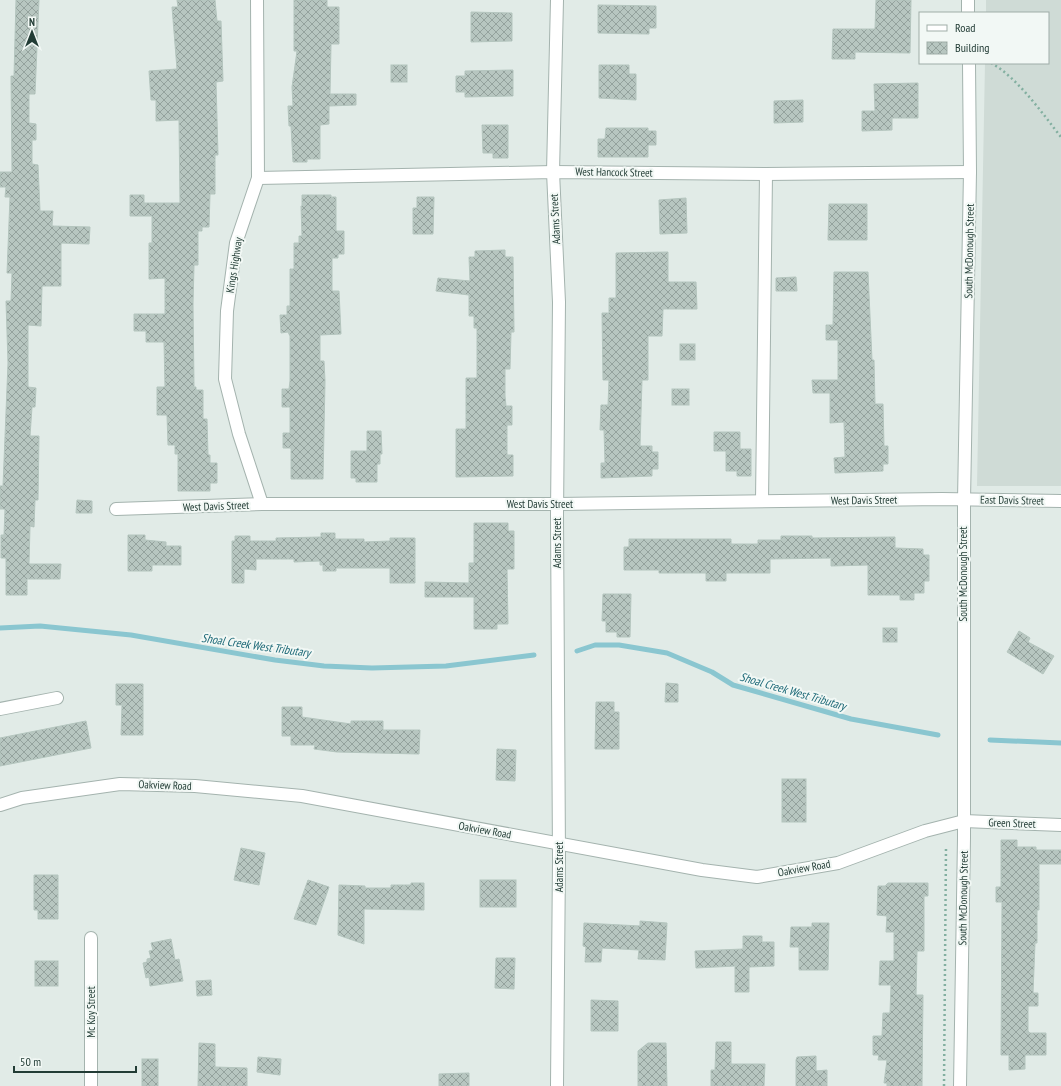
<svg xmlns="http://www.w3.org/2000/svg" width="1061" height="1086" font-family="'PT Sans Narrow',sans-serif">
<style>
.built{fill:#cfdbd6}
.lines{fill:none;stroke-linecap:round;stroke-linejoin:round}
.stream{stroke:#8ac6d0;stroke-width:5}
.building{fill:url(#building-cross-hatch);stroke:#b4c5be}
.minor-casing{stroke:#a4b3ae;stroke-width:14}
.path{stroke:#82afa0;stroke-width:2.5;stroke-dasharray:2 3;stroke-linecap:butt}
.minor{stroke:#fff;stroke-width:12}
.labels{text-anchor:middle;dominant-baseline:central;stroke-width:4;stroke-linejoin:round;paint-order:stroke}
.street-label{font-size:11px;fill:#223c35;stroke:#f2f8f5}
.water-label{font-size:12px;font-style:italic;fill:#1d6977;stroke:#f2f8f5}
</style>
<defs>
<pattern id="building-cross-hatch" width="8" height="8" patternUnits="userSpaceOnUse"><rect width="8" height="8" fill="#b7c6c0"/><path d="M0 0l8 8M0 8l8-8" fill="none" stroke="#94a29d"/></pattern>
</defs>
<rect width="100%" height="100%" fill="#e1ebe7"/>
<polygon class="built" points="986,0 1061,0 1061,486 977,486 985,63 1048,63 1048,13 986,13"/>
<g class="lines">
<g class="stream">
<polyline points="0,628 40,626 131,635 275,660 324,666 372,668 446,666 534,655"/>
<polyline points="577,651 595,645 619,645 667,653 712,672 733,685 851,719 938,735"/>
<polyline points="990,740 1061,743"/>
</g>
</g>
<g class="building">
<polygon points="16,0 39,0 35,94 29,94 29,123 36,124 36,140 32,140 32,164 38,165 40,211 53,211 52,226 90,227 89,244 61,243 61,286 42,286 41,326 28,325 28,387 36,388 35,407 32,407 30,436 39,436 38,500 35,500 34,527 30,526 29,564 61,564 60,579 27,579 27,595 6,595 6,558 1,558 1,535 4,535 5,509 0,509 0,486 3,486 8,363 6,301 11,301 12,273 7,273 10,197 5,197 6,187 0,187 0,172 12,172 11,76 14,76"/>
<polygon points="177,0 215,0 217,21 221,21 223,81 216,82 218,155 215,155 215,194 210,194 209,227 202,227 202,231 198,231 198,265 194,265 193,304 194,387 196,387 196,390 203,390 203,419 207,419 208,455 210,455 210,463 217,463 217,483 210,483 210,491 178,491 178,454 175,454 175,445 168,445 167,415 157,415 157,387 165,387 164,342 146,342 146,331 134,331 134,314 165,314 165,278 149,279 149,243 152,243 152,216 130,216 130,195 144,195 144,203 180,203 179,120 156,121 156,100 151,100 149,71 177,69 172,7 178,7"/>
<polygon points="294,0 327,0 327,7 339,7 339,44 331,44 330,94 356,94 356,105 329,106 329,124 320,125 320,159 307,159 307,162 293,162 291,126 289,126 288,106 293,106 292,87 297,51 294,51"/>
<polygon points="876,0 911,0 910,53 855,52 855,59 832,59 833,29 875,29"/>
<polygon points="598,5 656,6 656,28 649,28 649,34 598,33"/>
<polygon points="471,12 512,13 512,41 471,42"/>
<rect x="391" y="65" width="16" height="17"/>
<polygon points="599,65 629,65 629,74 636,74 636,100 599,98"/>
<polygon points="513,70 513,96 465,97 465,92 456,92 456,76 465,76 465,71"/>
<polygon points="918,83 918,118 892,118 892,130 862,131 862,111 875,111 874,84"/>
<polygon points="803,100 803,122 774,123 774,101"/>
<polygon points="482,125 508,125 508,158 493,158 493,153 483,153"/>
<polygon points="606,128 648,128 648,131 656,131 656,145 648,145 648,157 598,157 598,139 605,139"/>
<polygon points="302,195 331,195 331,197 336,197 336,231 344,231 344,254 338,254 338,258 332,258 332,291 339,291 341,334 320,335 320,361 324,361 325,381 323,479 291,479 291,448 283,448 283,433 290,433 290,407 282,407 282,389 289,389 290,381 290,336 288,332 281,333 280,315 287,315 287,306 290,306 290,269 294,269 294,243 299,243 299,236 302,236 301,206 302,206"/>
<polygon points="417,197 434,197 433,234 413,234 413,208 417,208"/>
<polygon points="686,198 687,233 660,234 659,200"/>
<polygon points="829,204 867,204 867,240 828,240"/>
<polygon points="505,250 505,257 513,257 514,332 511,332 510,369 505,369 505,396 506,406 512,406 512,425 507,425 507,455 513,455 513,476 456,477 456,429 466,429 466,378 477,378 477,328 474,328 474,316 469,316 469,295 436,291 438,278 470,281 469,257 475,257 475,251"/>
<polygon points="668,252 668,282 696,282 697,309 663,309 662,336 648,336 648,380 642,380 640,446 652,446 652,452 658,452 658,469 652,469 652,476 601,478 601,463 605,463 604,430 600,430 601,405 608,405 609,380 603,380 602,313 609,313 609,298 616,298 616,253"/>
<polygon points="834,272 868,272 872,360 874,360 875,404 883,404 884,446 888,446 888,464 883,464 883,471 835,473 834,458 845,457 844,422 830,423 830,393 813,393 812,380 838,380 838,340 826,340 826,325 833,325"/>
<polygon points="796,277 797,291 776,291 776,278"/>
<rect x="680" y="344" width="15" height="16"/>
<rect x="672" y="389" width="17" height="16"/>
<polygon points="367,431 381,431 382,454 380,454 380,464 377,464 377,482 356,482 356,478 351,478 351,451 367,451"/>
<polygon points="714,432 740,432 740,449 751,449 751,476 737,476 737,471 726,471 726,451 714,451"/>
<polygon points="77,500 92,501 92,513 76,513"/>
<polygon points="474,523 508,523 508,531 514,531 514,569 507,569 508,624 497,624 497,629 474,629 474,597 425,597 425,582 469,583 469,563 474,563"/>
<polygon points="321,533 335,533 335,539 364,539 364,542 390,541 390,538 415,538 415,583 390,583 390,568 336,568 336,571 323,571 323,565 320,565 320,561 294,562 294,559 256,559 256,570 244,569 244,583 232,583 232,541 235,541 235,536 250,536 250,541 276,541 276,538 321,537"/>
<polygon points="128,535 145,535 145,540 166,542 166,546 181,546 181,565 152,565 152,571 128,571"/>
<polygon points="781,536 812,536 812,538 895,537 895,548 923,549 923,555 929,555 929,581 924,581 924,593 914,593 914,600 900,600 900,595 868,595 868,565 831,566 831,558 770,559 770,573 726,573 726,581 706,581 706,573 659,573 659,570 624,570 624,547 629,547 629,539 731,539 731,544 758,544 758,540 781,540"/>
<polygon points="603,594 631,594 630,637 617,637 617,632 606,632 606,621 602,621"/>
<rect x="883" y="628" width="14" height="14"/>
<polygon points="1019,631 1030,638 1028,642 1054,656 1043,674 1007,652"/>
<polygon points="666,683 678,684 678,702 665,702"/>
<polygon points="116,684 143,684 143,735 121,735 122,705 116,705"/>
<polygon points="596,702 614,702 614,712 619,712 619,749 595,749"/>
<polygon points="282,707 302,707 302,717 351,724 351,721 383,721 383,730 420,730 419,754 337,752 314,749 315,745 291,745 291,736 282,736"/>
<polygon points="86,721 91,748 0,766 0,738"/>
<polygon points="497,749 516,750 515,781 496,780"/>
<rect x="782" y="779" width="24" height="43"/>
<polygon points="1001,840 1017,840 1017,847 1036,847 1036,850 1061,850 1061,864 1039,864 1039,910 1037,910 1037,943 1035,943 1033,993 1038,993 1038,1006 1028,1006 1028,1031 1030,1033 1046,1033 1046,1055 1025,1055 1025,1069 1009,1070 1009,1055 1001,1055 1002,902 996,902 996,887 1001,887"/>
<polygon points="241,848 265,853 259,885 234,880"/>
<polygon points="34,875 58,875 58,919 38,919 38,910 34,910"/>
<polygon points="308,880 329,887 316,925 294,919"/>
<rect x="480" y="880" width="36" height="27"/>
<polygon points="411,883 424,883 424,910 364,909 364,944 338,935 339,885 365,886 365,888 391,888 391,885 411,885"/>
<polygon points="888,883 928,883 928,896 924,896 924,951 917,951 916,995 923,995 922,1086 887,1086 887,1083 884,1083 887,1060 878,1060 879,1055 873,1055 873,1036 882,1036 883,1013 890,1013 891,985 879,985 880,961 894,961 894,932 886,932 887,916 877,915 878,886 885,886"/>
<polygon points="640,921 667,923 665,960 638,959 639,950 602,948 601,962 585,962 586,947 583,946 584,923 640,926"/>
<polygon points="812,923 829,923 828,970 799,970 799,947 790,947 791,927 812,927"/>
<polygon points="743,936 762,936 762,942 774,942 774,966 749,967 749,992 735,992 735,966 696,968 695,951 743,949"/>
<polygon points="171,939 175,960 179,959 183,981 150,986 149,977 146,978 143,963 147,962 147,959 151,958 149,951 153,950 151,943"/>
<polygon points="496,958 515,958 514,989 495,988"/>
<rect x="35" y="961" width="23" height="25"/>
<polygon points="211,980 212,995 197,996 196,981"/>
<polygon points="591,1000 618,1001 618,1031 591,1031"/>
<polygon points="716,1042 731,1042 731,1064 765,1064 764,1086 711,1086 711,1070 715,1070"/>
<polygon points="199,1043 215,1044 215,1067 247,1068 247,1086 198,1086"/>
<polygon points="648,1043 666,1043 667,1086 638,1086 638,1051"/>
<polygon points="816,1056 816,1071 827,1070 827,1086 796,1086 796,1060 797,1057"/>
<polygon points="258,1057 281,1059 280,1075 257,1072"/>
<rect x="142" y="1059" width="16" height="27"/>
<polygon points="469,1073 469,1086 439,1086 439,1074"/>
</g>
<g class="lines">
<defs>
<g id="minor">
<polyline points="257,0 258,178 236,243 227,311 225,379 239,434 262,504"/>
<polyline points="557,0 553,172 559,302 557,515 559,859 557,1086"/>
<polyline points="968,0 968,13"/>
<polyline points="258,178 553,172 766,174 970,172"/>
<polyline points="762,501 766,174"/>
<polyline points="116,509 262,504 557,504 942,499 1061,501"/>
<polyline points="0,709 57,698"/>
<polyline points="0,805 22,798 120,784 195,786 302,796 702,870 757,877 838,863 925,831 964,821 1061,825"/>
<polyline points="91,1086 91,938"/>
<polyline points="960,1086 964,838 964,500 970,172 969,63"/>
</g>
</defs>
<use href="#minor" class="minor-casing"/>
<g class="path">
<path d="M 991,63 C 1018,78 1042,113 1061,137"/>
<polyline points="944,1086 946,846"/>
</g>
<use href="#minor" class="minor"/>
</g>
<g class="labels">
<g class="street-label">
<text transform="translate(614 172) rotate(1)">West Hancock Street</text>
<text transform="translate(555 219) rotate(-93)">Adams Street</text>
<text transform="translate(969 251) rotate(-89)">South McDonough Street</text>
<text transform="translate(234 265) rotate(-81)">Kings Highway</text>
<text transform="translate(864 500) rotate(-1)">West Davis Street</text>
<text transform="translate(1012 500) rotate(1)">East Davis Street</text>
<text x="540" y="504">West Davis Street</text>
<text transform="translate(216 506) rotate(-2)">West Davis Street</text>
<text transform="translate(557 543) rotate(-90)">Adams Street</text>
<text transform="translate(963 574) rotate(-90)">South McDonough Street</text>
<text transform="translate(165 785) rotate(2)">Oakview Road</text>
<text transform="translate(1012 823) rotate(2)">Green Street</text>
<text transform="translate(485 830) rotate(10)">Oakview Road</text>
<text transform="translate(559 867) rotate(-90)">Adams Street</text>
<text transform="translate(804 868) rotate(-10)">Oakview Road</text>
<text transform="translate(963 898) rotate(-89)">South McDonough Street</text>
<text transform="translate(91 1012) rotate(-90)">Mc Koy Street</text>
</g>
<g class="water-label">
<text transform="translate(256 645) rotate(8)">Shoal Creek West Tributary</text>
<text transform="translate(793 691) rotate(16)">Shoal Creek West Tributary</text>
</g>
</g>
<rect x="919" y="12" width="130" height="52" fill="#f2f8f5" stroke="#9fada8"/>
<rect x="927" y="25" width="20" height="6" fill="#ffffff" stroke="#9fada8"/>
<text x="955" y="32" font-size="12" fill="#223c35">Road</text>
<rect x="927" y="42" width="20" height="12" fill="url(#building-cross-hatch)" stroke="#9fada8"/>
<text x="955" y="52" font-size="12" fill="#223c35">Building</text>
<g transform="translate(32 32)" stroke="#f2f8f5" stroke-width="3" paint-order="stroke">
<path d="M0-3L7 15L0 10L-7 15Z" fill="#223c35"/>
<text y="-6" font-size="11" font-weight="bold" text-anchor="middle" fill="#223c35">N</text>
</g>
<path d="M14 1066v6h122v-6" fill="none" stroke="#223c35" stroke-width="2"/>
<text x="20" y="1066" font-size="12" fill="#223c35" stroke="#f2f8f5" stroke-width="3" paint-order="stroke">50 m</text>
</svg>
